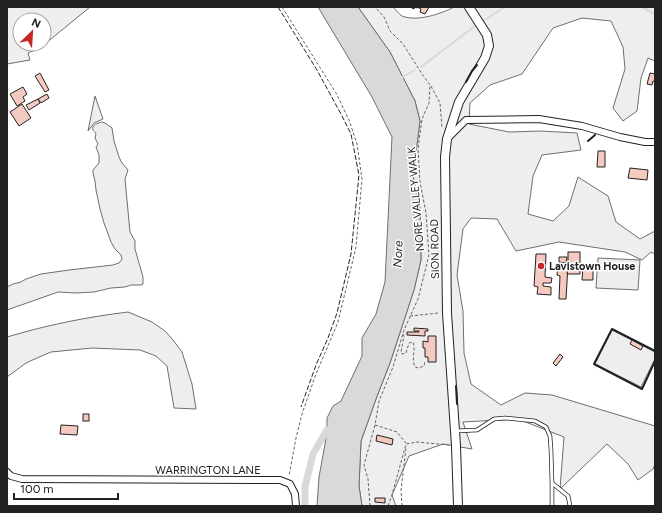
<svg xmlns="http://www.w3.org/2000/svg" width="662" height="513" font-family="Figtree,sans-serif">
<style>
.green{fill:#eee;stroke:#6f6f6f;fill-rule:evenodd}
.water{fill:#d9d9d9;stroke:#6f6f6f}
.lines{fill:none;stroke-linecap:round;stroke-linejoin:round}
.stream{stroke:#d9d9d9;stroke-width:2}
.canal{stroke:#d9d9d9;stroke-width:7}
.building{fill:#f3c9c0;stroke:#222}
.service-casing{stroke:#222;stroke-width:4.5}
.minor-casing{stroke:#222;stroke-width:8}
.tertiary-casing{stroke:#222;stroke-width:10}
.path{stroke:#646464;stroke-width:1;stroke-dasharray:3 2;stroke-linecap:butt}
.service{stroke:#fff;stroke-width:3}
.minor{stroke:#fff;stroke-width:6}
.tertiary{stroke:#fff;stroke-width:8}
.fence{stroke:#222;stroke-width:1;stroke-dasharray:5 2;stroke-linecap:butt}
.wall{stroke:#222;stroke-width:2}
.poi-dot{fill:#c62828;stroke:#fff;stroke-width:1.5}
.labels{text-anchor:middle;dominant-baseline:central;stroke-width:3;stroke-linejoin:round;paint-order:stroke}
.street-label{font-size:11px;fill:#222;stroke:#fff}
.poi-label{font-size:11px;font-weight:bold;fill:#222;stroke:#fff;text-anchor:start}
.water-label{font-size:12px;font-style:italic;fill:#222;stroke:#fff}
</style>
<rect width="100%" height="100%" fill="#fff"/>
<g class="green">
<path d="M 7,7 L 90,7 L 40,48 L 28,53 L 30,60 L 7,64 ZM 20,20 L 44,20 L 44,44 L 20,44 Z"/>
<path d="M 358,7 L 393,7 C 396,10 399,14 402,16 C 417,22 441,14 454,7 L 655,7 L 655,61 L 648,58 L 641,78 L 637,111 L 623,121 L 613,108 L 625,69 L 623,47 L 611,21 L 582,18 L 553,28 L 522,74 L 490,85 L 470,103 L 469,124 L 509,132 L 541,131 L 577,133 L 581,150 L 542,155 L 533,176 L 528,214 L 553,221 L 569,206 L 578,177 L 608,196 L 616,222 L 640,239 L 655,231 L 655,254 L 651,252 L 642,260 L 625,252 L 559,242 L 516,251 L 497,219 L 471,218 L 463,229 L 457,275 L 463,311 L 464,353 L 471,384 L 501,405 L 525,393 L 552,395 L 655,426 L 655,464 L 653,469 L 638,480 L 628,464 L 607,444 L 560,489 L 564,437 L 518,419 L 463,422 L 472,449 L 443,444 L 409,456 L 392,495 L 396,506 L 362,506 L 359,486 L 361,441 L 376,399 L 390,363 L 414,290 L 421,260 L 420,208 L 413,176 L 420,121 L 415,101 L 390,52 Z"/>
<polygon points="95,96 103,119 94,123 88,131"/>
<path d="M 102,122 L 105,123 L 112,128 L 114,141 L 119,157 L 122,163 L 128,170 L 125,179 L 130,232 L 135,241 L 135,249 L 143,277 L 143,284 L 141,285 L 131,285 L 125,287 L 111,288 L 94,292 L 75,293 L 58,292 L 7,310 L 7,287 L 13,284 L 21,282 L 26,279 L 41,274 L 69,270 L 113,265 L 119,263 L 122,259 L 121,255 L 115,249 L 111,242 L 104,223 L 100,209 L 96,190 L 95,181 L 93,173 L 93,170 L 99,163 L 99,155 L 96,147 L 98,144 L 95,138 L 96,134 C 95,132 94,131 93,130 C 91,125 98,123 102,122 Z"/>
<polygon points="598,258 640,260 638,290 596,288"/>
<path d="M 128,312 L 152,322 L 165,331 L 173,340 L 182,352 L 192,384 L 196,409 L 174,408 L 167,366 L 156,356 L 140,350 L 92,348 L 51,352 L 37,358 L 26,363 L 7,377 L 7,337 C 47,325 87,317 128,312 Z"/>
<polygon points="612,330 655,352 655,359 641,387 595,364"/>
</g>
<polygon class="water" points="318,7 358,7 390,52 415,101 420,121 413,176 420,208 421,260 414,290 390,363 376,399 361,441 359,486 362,506 317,506 319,477 327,433 327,418 333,406 341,401 362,356 362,338 376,314 385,282 392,137 372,97"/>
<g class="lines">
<g class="stream">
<polyline points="642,7 655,14"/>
<polyline points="483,21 505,7"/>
<polyline points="421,67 475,26"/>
<polyline points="401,78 415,70"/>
</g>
<polyline class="canal" points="305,506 305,487 313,454 327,430"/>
</g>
<g class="building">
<polygon points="410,7 429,7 425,14 420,12 421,9 417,7 417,8 415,7 414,9"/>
<polygon points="40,73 49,90 45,92 35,76"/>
<polygon points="650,73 655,74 655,82 653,81 652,85 647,84"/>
<polygon points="23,87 27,94 23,97 25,101 17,106 10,94"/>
<polygon points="47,94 49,98 41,103 38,99"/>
<polygon points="38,99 40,103 29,110 26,105"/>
<polygon points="22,104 31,118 19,126 10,112"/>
<polygon points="598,151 605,151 605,167 597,167"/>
<polygon points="630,168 648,170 647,180 628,178"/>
<rect x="568" y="252" width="12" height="16"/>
<polygon points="536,254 546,254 545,277 552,278 551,283 543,283 543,286 551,287 551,295 537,294 538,287 534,286"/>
<polygon points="559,257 567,257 566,263 559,262"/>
<polygon points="558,264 568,265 566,299 559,299 560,276 557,275"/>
<polygon points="583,267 593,267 593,280 582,280"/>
<polygon points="568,268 580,268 580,274 567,274"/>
<polygon points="414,328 428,329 428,331 425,331 425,336 407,335 407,332 419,332 419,331 414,331"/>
<polygon points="428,336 436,336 436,362 428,362 428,357 425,357 425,348 423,348 423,341 428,342"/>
<polygon points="632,340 643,346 641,350 630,344"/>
<polygon points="560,354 563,357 556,366 553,363"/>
<rect x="83" y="414" width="6" height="7"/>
<polygon points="61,425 78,426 77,435 60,434"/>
<polygon points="377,435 393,439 392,445 376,441"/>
<polygon points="375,498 385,498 385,503 375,502"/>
</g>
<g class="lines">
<defs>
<g id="service">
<polyline points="456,431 477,430 494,419 505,418 535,421 546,427 550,436 551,450 552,483 552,506"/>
<polyline points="552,483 568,496 570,506"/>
</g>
<g id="minor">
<polyline points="447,139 466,120 539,119 582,126 620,137 645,142 655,142"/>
<polyline points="7,472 11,476 22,479 280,480 290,484 295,494 296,506"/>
</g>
<polyline id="tertiary" points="458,506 456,446 447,313 445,157 447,139 459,102 485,58 489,46 487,35 469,7"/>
</defs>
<use href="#service" class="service-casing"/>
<use href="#minor" class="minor-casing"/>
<use href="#tertiary" class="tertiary-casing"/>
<g class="path">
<polyline points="282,7 336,93 349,120 357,144 362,179 356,247 338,322 316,374 302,414 296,438 289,476"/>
<polyline points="431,86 440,103 442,128"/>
<polyline points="410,316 439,313"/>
<path d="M 403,334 L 404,336 L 401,352 L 402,354 L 406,353 L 409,343 L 413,342 C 416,350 411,359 415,367 L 418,368 L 424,366 L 425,361"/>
<polyline points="375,425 397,432 406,443"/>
<polyline points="370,506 368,479 364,465 375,425 379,401 393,367 404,330 418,299 429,255 426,213 420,182 418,149 422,119 429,103 430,85 422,74 403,44 390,31 384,17 375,7"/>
<polyline points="388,506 392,495 406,444 417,442 449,445"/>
<polyline points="402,506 401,490 406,448"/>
</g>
<use href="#service" class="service"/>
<use href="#minor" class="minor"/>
<use href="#tertiary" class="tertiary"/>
<polyline class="fence" points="278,7 317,70 342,116 351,134 359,175 351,254 337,313 328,338 316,365 301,407"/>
<g class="wall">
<polyline points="466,82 472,71 477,65"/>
<polyline points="588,141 595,135"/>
<polyline points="655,351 612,329 594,364 642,389 655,361"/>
<polyline points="456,386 457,404"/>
</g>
</g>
<circle class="poi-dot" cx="541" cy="266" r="4"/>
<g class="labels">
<g class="street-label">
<text transform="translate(416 199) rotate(-95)">NORE VALLEY WALK</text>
<text transform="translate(435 249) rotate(-91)">SION ROAD</text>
<text x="208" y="470">WARRINGTON LANE</text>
</g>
<g class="poi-label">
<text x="549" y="266">Lavistown House</text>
</g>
<g class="water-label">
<text transform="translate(398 254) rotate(-87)">Nore</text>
</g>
</g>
<rect width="662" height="513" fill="none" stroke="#222222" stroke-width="16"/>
<g transform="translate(32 32) rotate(25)"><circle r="19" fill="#ffffff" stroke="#a7a7a7"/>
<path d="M0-3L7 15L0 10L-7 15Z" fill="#c62828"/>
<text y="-6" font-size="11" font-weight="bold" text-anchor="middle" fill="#222222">N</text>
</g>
<path d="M14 493v6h104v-6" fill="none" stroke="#222222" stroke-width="2"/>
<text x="20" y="493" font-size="12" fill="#222222" stroke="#ffffff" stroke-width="3" paint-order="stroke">100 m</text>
</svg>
